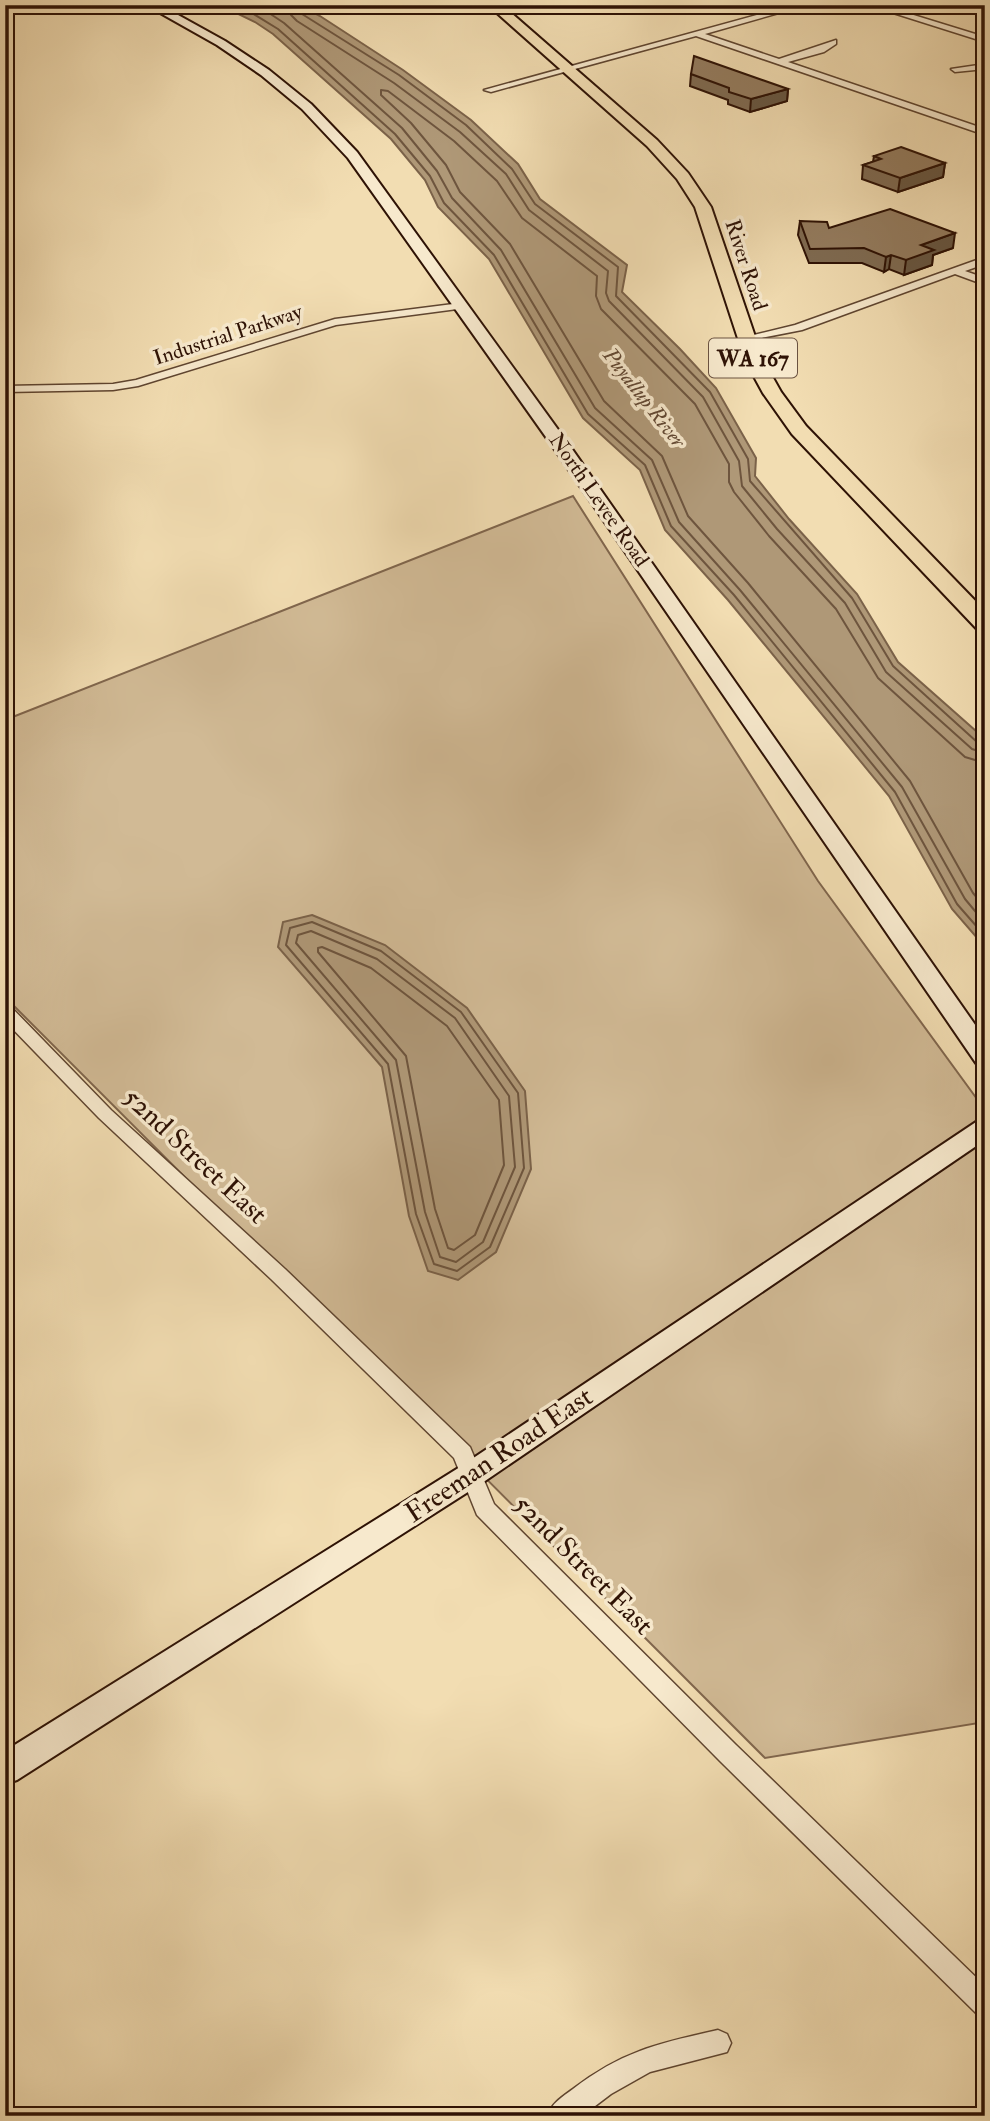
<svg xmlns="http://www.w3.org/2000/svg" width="990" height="2121" font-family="'IM FELL Double Pica',serif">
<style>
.green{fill:#d1ba95;stroke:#80664d;stroke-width:2}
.water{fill:#af9877;stroke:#7b6249;stroke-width:2}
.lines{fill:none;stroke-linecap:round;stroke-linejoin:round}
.shore{stroke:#6e553e;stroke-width:2}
.street-casing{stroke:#5f4530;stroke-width:3}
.secondary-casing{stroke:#2e1205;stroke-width:4}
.primary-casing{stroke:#2e1205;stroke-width:4}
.street{fill:#f7e9cd;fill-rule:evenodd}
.secondary{fill:#f7e9cd;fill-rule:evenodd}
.primary{fill:#f2ddb2;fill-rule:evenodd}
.wall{fill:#7f6b52;stroke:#2e1205;stroke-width:2}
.shaded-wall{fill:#685742;stroke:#2e1205;stroke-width:2}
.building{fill:#947c5f;stroke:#2e1205;stroke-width:2}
.labels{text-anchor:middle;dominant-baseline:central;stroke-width:7;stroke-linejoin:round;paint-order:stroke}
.far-street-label{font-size:21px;fill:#2e1205;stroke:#f7e9cd}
.far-water-label{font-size:21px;font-style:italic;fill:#624833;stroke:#f7e9cd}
.shield{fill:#f7e9cd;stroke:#6a5241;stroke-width:2}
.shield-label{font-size:23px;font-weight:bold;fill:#2e1205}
.near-street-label{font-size:28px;fill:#2e1205;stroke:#f7e9cd}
</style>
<rect width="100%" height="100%" fill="#f2ddb2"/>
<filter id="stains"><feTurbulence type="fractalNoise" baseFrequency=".00286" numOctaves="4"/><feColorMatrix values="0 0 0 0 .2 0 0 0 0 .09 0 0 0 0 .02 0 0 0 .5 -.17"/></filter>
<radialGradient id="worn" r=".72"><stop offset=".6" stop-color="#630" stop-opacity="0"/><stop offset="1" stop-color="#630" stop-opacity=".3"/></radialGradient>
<polygon class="green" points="573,496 818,881 985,1110 985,1722 765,1758 5,997 5,720"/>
<g class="water">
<polygon points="220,5 300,5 320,16 403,70 471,120 518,164 540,199 627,265 622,292 680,349 716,388 756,458 755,476 789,519 857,594 898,662 985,739 985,947 952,909 889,796 728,600 665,530 640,470 583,418 489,259 438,207 425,180 391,139 273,34 255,22"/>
<polygon points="312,915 385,945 467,1008 525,1091 531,1169 496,1252 458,1280 428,1271 409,1216 382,1067 278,947 283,922"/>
</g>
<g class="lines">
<g class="shore">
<polyline points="239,5 278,29 395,134 430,176 444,203 494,255 588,414 645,465 671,526 734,595 895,792 957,904 985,936"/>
<polyline points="257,5 284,23 402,128 437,171 452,198 501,250 595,408 652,460 679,522 740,590 902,787 965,899 985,923"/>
<polyline points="290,5 291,15 297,21 394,83 460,132 506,174 529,210 608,271 606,293 609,301 703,397 739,461 742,486 777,529 845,603 886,672 972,749 985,753"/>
<polyline points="298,5 302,14 399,75 466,125 512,169 535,204 618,267 616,296 710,392 748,459 750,481 852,598 893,666 977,742 985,744"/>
<polyline points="985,763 965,757 878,678 836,609 769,536 734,492 729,482 729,464 695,404 601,309 596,296 597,276 522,218 497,181 454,141 388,91 381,90 381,95 411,123 446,165 460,192 510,244 604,401 662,456 688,516 748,583 910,781 973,893 985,907"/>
<polygon points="312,922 381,951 461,1012 518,1093 524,1168 490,1247 457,1271 434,1264 416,1214 388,1064 286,945 290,928"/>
<polygon points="311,931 377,959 455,1018 509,1096 515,1167 483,1242 456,1262 440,1257 425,1212 396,1060 296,943 298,935"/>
<polygon points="322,947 371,968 447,1026 499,1100 504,1165 475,1235 454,1250 448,1248 435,1209 406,1056 318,952 318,948"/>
</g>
<defs>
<g id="street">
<polygon points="793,5 807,5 705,34 779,59 836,40 836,44 824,52 788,62 985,129 985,135 696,36 491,92 484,90"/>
<polygon points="868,5 881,5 985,37 985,42"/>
<polygon points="985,64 985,69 955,72 951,69"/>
<polygon points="985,257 985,264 965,271 985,278 985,285 955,274 802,330 746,341 741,338 795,325"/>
<polygon points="461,303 466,306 465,308 336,325 138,386 113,390 5,392 5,386 113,384 136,380 335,319"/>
<polygon points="5,1006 11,1007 111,1110 285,1269 470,1447 494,1504 736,1745 985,1986 985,2017 976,2013 720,1761 477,1515 454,1458 271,1279 99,1118 5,1021"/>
<path d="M 718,2030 L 727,2034 L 731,2043 L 727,2052 L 650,2072 L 611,2094 L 582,2116 L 547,2116 C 552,2103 562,2097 573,2089 C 622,2051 660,2043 718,2030 Z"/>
</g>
<g id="secondary">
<polygon points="146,5 160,5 225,41 269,70 311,104 357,152 572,449 985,1039 985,1065 976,1063 558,454 348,158 302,109 261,75 217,45"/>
<polygon points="985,1119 985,1140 482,1483 17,1780 5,1784 5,1751 460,1467 976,1122"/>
</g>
<polygon id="primary" points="488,5 502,5 657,140 688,173 711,207 763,360 781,392 806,426 985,611 985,630 977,629 792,434 763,393 745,360 695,207 677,179 647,146"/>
</defs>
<use href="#street" class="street-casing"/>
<use href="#secondary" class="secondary-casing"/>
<use href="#primary" class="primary-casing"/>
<use href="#street" class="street"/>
<use href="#secondary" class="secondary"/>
<use href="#primary" class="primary"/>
</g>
<g class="wall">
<polygon points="691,74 788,89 787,101 750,112 728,104 728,100 690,86"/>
<polygon points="874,156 945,163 943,177 898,192 862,179 863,165 873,162"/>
<polygon points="800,221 829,228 953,248 933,255 932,265 904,275 889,269 884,272 862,263 809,263 798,235"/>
</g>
<g class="shaded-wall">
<polygon points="788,89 787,101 750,112 751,99"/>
<polygon points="945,163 943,177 898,192 900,178"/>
<polygon points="955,233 953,248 933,255 932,265 904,275 906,260 921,245"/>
<polygon points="891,255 889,269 884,272 886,257"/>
</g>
<g class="building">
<polygon points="694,56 788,89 751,99 729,92 729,88 691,74"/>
<polygon points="901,147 945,163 900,178 863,165 881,159 874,156"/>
<polygon points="890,209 955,233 921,245 934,250 906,260 891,255 886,257 864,248 810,249 800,221 827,222 829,228"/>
</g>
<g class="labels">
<g class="far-street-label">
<text transform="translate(746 265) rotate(72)">River Road</text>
<text transform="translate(228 335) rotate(-18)">Industrial Parkway</text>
<text transform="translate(599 500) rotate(55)">North Levee Road</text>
</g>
<g class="far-water-label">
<text transform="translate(644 398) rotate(52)">Puyallup River</text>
</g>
<rect class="shield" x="709" y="338.5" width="88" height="39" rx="5"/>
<g class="shield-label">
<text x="753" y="358">WA 167</text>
</g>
<g class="near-street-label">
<text transform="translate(195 1156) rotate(43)">52nd Street East</text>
<text transform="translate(499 1455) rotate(-34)">Freeman Road East</text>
<text transform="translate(583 1565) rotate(45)">52nd Street East</text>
</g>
</g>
<rect width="990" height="2121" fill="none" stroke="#f2ddb2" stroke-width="28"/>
<rect x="7" y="7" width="976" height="2107" fill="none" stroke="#2e1205" stroke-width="3.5"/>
<rect x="14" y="14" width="962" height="2093" fill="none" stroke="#2e1205" stroke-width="2"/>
<rect width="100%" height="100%" filter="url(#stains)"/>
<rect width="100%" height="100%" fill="url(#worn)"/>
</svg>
